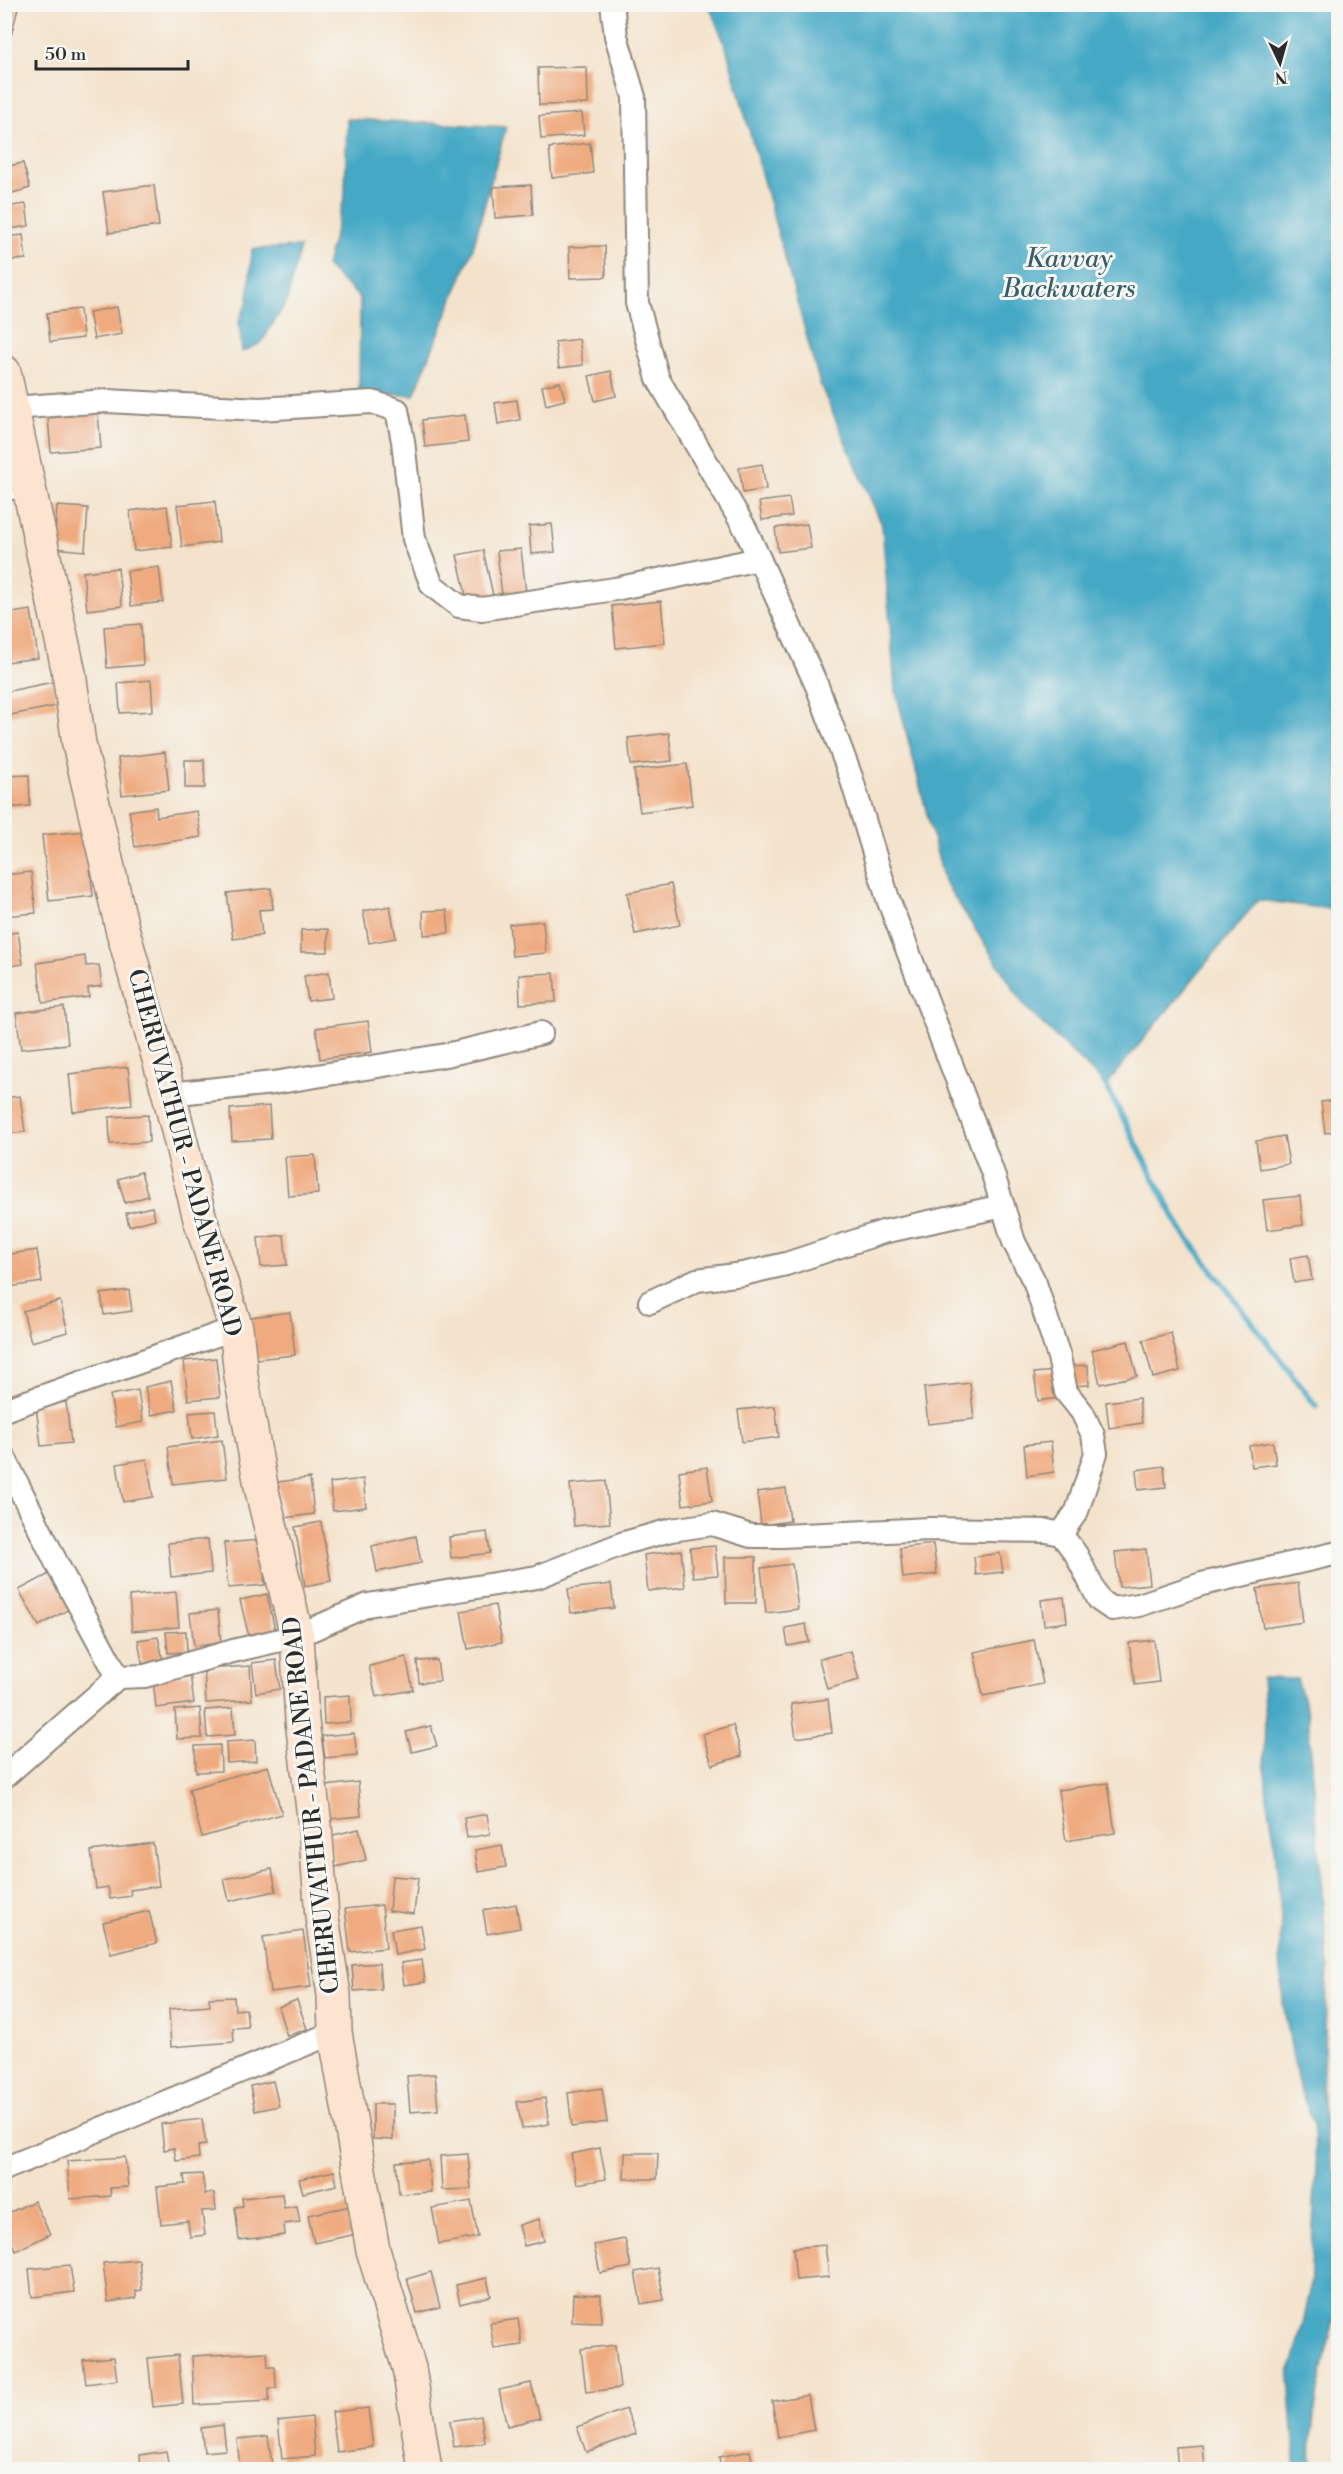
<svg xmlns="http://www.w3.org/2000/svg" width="1343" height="2474" font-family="'Libre Bodoni',serif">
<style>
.water{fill:#45a8c5;stroke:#386a78;stroke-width:1.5}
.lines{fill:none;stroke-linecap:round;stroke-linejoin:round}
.stream{stroke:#45a8c5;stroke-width:6}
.building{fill:#efaa7f}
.minor-casing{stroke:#90877c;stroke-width:26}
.secondary-casing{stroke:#90877c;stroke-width:36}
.minor{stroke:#fff;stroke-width:22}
.secondary{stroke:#fde4d0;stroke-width:33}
.labels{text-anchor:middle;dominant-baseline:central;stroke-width:6;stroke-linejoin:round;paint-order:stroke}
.street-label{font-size:24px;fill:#2b2b2b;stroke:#f6f6f2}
.water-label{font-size:26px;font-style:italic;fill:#355d69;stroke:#f6f6f2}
</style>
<rect width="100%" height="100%" fill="#f6f6f2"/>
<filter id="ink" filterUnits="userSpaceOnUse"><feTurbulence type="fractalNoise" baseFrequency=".0167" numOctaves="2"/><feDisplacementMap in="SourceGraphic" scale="12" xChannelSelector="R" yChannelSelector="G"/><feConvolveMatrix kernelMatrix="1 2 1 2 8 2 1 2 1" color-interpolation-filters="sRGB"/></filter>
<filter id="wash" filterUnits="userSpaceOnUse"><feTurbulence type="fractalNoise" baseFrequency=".008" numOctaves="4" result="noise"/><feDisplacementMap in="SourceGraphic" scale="24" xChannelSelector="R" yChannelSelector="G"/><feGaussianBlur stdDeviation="1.35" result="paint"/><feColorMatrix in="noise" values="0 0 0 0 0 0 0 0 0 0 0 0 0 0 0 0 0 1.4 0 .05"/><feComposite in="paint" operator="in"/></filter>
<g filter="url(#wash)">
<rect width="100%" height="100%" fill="#f4e3cc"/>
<g class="water">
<polygon points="709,5 1338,5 1338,910 1258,900 1106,1085 1026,1008 944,881 895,688 882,525 820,384 726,47"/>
<polygon points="347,119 506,127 472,251 414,395 359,395 360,298 326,266 345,195"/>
<polygon points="300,247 287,301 261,343 242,352 239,321 248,301 252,249"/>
<path d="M 1262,1678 L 1297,1679 L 1308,1714 L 1328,1966 L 1322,2090 L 1325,2131 L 1333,2171 L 1338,2178 L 1338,2319 L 1333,2323 C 1323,2371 1308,2421 1312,2469 L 1296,2469 L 1289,2377 L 1301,2334 L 1310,2291 L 1316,2165 L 1313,2123 L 1298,2083 L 1283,2003 L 1280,1958 L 1281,1917 L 1274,1837 L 1267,1797 L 1264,1758 L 1265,1718 Z"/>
</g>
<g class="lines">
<polyline class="stream" points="1102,1078 1180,1228 1316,1406"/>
</g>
<g id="blocks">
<g class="building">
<polygon points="4,4 19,4 11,36 4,35"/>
<polygon points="587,67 588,104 539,105 538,68"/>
<polygon points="582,113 584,135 541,139 539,116"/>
<polygon points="590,143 593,173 552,178 549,148"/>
<polygon points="23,163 30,188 9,194 4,167"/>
<polygon points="154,185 159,226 109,233 103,192"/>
<polygon points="531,185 533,215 495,218 493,187"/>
<polygon points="26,204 29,226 4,230 4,207"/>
<polygon points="23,235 26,259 4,261 4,237"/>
<polygon points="605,246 606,277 570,278 569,247"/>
<polygon points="117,307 122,334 94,339 89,312"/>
<polygon points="80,309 83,338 50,342 47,313"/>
<polygon points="579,339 583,365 559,368 555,342"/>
<polygon points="611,371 616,396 595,401 589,376"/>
<polygon points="560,382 565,400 546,405 542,386"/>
<polygon points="517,400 520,420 498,424 495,403"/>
<polygon points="98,413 101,448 51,452 48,418"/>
<polygon points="465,415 468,442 425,447 422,420"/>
<polygon points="762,464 766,489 743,493 739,468"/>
<polygon points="789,498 792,516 762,520 759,502"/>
<polygon points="215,501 219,542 182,547 177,505"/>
<polygon points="57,506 88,508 85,551 54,548"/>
<polygon points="167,506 172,547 134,551 130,511"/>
<polygon points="552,524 555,552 531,554 529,526"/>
<polygon points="807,524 811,548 778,552 775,528"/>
<polygon points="521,549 526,593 502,595 497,551"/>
<polygon points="483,550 493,595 467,600 457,555"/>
<polygon points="159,567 163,602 131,606 127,571"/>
<polygon points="118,568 122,606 87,610 83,572"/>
<polygon points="661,601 665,643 616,648 612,606"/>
<polygon points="31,610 38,658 7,662 4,614"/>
<polygon points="141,624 143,665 107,668 104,627"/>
<polygon points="151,680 153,711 120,713 118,683"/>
<polygon points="53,682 57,706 5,716 4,692"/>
<polygon points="669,733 672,761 631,765 628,738"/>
<polygon points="165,752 169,790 122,795 118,758"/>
<polygon points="185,760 204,760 205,788 185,788"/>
<polygon points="687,764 692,805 640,812 634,770"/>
<polygon points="29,775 30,806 4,808 4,776"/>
<polygon points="156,807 157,817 197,811 201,837 135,847 129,811"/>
<polygon points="86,831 93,896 49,901 42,835"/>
<polygon points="31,872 36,913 4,916 4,875"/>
<polygon points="671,884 680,925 635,934 627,893"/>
<polygon points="271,888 273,909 259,910 262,935 233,939 227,893"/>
<polygon points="390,906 396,938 369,943 363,911"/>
<polygon points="447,910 449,933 424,935 423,911"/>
<polygon points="543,921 546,953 512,956 509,924"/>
<polygon points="328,929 328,952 301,952 301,930"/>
<polygon points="18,932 23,964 4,967 4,934"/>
<polygon points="85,956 86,966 99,965 102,986 88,988 89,997 43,1003 37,963"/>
<polygon points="329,972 332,998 308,1001 304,976"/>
<polygon points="554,973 556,1002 520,1004 519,975"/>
<polygon points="64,1007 68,1044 21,1049 16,1013"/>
<polygon points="368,1021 372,1052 320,1059 316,1028"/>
<polygon points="128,1067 132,1105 73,1112 69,1074"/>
<polygon points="20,1096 25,1132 4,1134 4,1098"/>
<polygon points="1338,1100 1338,1131 1325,1133 1321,1102"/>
<polygon points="269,1106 271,1139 232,1141 230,1109"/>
<polygon points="148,1115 149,1142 110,1144 109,1117"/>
<polygon points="1284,1136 1289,1164 1260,1169 1256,1141"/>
<polygon points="315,1155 318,1194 288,1196 285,1157"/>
<polygon points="141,1172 148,1196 125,1203 118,1179"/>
<polygon points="1300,1196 1303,1225 1267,1230 1263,1200"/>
<polygon points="152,1207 155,1219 129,1226 126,1213"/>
<polygon points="284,1235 287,1265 261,1267 258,1238"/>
<polygon points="37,1250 42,1282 9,1287 4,1255"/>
<polygon points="1308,1255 1312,1280 1294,1283 1290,1258"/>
<polygon points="129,1290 132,1311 104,1315 101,1294"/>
<polygon points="60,1301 68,1332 31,1342 23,1311"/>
<polygon points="290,1312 295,1355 256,1359 251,1317"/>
<polygon points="1171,1333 1180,1371 1153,1378 1143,1340"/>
<polygon points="1128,1341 1137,1376 1100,1384 1092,1350"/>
<polygon points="216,1358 220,1397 188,1400 184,1361"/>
<polygon points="1088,1365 1089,1385 1071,1386 1070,1366"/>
<polygon points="1055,1371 1058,1398 1038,1401 1034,1373"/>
<polygon points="171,1381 177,1410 151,1415 145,1387"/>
<polygon points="970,1383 974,1419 928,1424 924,1388"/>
<polygon points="138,1390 143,1422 116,1427 110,1395"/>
<polygon points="1139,1398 1142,1423 1109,1428 1106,1402"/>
<polygon points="66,1402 71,1443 41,1446 36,1406"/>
<polygon points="775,1406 779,1437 742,1442 738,1410"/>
<polygon points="215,1411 218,1435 192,1439 189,1413"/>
<polygon points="222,1440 227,1478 173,1484 168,1447"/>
<polygon points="1051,1442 1054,1472 1027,1476 1024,1445"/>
<polygon points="1273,1442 1276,1464 1252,1467 1249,1446"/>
<polygon points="147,1459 153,1497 123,1502 117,1464"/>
<polygon points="1164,1466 1166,1487 1138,1490 1136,1470"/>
<polygon points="707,1467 712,1501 683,1505 679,1471"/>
<polygon points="310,1478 314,1514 283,1518 278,1482"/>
<polygon points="363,1479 366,1507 333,1511 330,1483"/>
<polygon points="606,1481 610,1523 574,1526 570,1484"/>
<polygon points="786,1488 790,1521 761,1525 757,1492"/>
<polygon points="321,1522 331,1581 305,1586 295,1527"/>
<polygon points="487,1532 490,1553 451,1558 449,1537"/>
<polygon points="416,1536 421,1563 377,1572 372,1546"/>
<polygon points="208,1539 211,1573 171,1577 168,1543"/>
<polygon points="261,1540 265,1585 228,1588 224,1543"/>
<polygon points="933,1544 937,1574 903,1578 900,1548"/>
<polygon points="715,1546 718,1575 693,1577 690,1548"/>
<polygon points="1146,1549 1150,1584 1119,1587 1115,1552"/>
<polygon points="681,1550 685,1587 648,1591 644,1555"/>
<polygon points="1000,1553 1003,1572 976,1575 974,1557"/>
<polygon points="725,1557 756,1557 756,1603 726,1603"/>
<polygon points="792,1564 798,1609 766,1613 761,1568"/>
<polygon points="51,1573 71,1608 39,1626 19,1590"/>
<polygon points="1298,1583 1303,1622 1263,1628 1257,1589"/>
<polygon points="611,1584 614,1608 571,1613 568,1589"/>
<polygon points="176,1592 179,1627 132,1631 129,1596"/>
<polygon points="267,1594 275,1630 249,1637 240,1600"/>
<polygon points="1064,1597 1067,1622 1044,1625 1041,1600"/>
<polygon points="495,1605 502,1642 468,1649 461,1611"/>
<polygon points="218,1610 221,1643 194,1646 190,1613"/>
<polygon points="806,1624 809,1642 788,1646 785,1628"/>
<polygon points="186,1631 187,1652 168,1653 166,1632"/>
<polygon points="158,1637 164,1664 143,1668 138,1640"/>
<polygon points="1034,1640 1043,1684 983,1696 974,1652"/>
<polygon points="1154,1640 1159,1682 1135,1685 1129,1643"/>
<polygon points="851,1651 859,1680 827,1689 819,1659"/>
<polygon points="406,1657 413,1690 376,1697 369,1666"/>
<polygon points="276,1660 280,1689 256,1693 252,1663"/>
<polygon points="437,1660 440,1681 419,1683 417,1661"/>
<polygon points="250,1666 252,1700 206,1703 204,1669"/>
<polygon points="190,1674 194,1703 156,1708 153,1679"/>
<polygon points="350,1695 351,1722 324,1724 323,1697"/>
<polygon points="828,1699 832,1733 796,1738 791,1704"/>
<polygon points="200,1708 202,1738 177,1739 175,1710"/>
<polygon points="233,1708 235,1735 207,1737 205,1710"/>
<polygon points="733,1725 742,1756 712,1765 703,1734"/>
<polygon points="431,1726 437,1746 412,1752 406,1732"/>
<polygon points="354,1733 357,1755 325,1758 322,1736"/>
<polygon points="255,1740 256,1761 227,1763 226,1742"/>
<polygon points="220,1745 221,1771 196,1772 195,1746"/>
<polygon points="268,1766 282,1814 202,1837 189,1789"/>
<polygon points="358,1782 361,1816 330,1819 326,1786"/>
<polygon points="1108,1783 1115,1833 1066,1841 1058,1790"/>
<polygon points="487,1814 490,1834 467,1838 464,1818"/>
<polygon points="359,1829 366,1860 335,1867 329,1836"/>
<polygon points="153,1843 159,1886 130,1890 131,1896 110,1899 108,1887 96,1889 91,1851"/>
<polygon points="502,1845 506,1867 478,1872 475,1850"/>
<polygon points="272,1869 276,1891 229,1901 224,1879"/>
<polygon points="392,1876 418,1878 414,1914 389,1911"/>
<polygon points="516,1904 520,1928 487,1934 483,1910"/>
<polygon points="382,1905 386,1948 350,1952 345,1909"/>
<polygon points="149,1911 157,1943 111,1954 103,1922"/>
<polygon points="421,1925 425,1949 395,1955 391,1930"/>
<polygon points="303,1931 311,1987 270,1992 263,1937"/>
<polygon points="422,1960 425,1982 404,1985 401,1963"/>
<polygon points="379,1963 381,1989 354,1991 352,1965"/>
<polygon points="234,1997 235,2010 246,2009 248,2027 233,2028 234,2042 171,2047 169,2009 210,2006 209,1998"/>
<polygon points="297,2000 307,2029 287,2036 278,2007"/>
<polygon points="435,2074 438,2110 410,2112 407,2076"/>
<polygon points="273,2081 279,2106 255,2111 250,2086"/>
<polygon points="602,2088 607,2122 572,2127 568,2093"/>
<polygon points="545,2098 549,2124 522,2129 517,2102"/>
<polygon points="373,2104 393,2104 393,2140 373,2139"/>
<polygon points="202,2119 206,2145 198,2146 199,2158 176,2161 174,2148 164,2150 161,2124"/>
<polygon points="4,2129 9,2152 4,2152"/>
<polygon points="600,2148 606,2179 577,2184 571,2154"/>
<polygon points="625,2153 658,2153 657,2179 624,2179"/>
<polygon points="468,2154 471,2189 442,2190 440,2156"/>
<polygon points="125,2157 128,2187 110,2188 111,2196 70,2199 67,2161"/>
<polygon points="428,2160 431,2192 399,2194 396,2162"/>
<polygon points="334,2171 337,2185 303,2193 299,2179"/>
<polygon points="202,2174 205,2194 214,2193 216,2210 202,2211 205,2235 190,2237 188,2221 161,2224 157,2187 185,2184 184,2175"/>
<polygon points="282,2194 284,2208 297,2206 300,2222 284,2224 285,2235 239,2240 235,2207 243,2206 242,2198"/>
<polygon points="34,2201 50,2234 16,2251 4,2228 4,2215"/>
<polygon points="471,2201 478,2237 439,2244 432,2208"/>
<polygon points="351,2206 357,2234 314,2243 308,2215"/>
<polygon points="539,2219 544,2241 524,2246 519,2225"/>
<polygon points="625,2239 631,2267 600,2273 594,2245"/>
<polygon points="825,2245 829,2277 796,2280 793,2248"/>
<polygon points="139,2260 142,2290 136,2291 136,2298 108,2302 103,2263"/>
<polygon points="70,2265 74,2292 32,2297 29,2269"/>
<polygon points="658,2268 664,2300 641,2304 635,2272"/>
<polygon points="431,2272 440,2307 417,2313 407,2279"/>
<polygon points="487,2278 491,2296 460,2304 456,2285"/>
<polygon points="573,2294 601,2295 601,2323 572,2322"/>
<polygon points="518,2319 522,2345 494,2349 490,2323"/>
<polygon points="615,2345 620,2388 586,2392 581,2349"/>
<polygon points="267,2352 268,2367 275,2367 276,2388 269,2388 269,2401 194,2405 192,2356"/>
<polygon points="178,2355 183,2404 153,2407 148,2358"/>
<polygon points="114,2357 117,2380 86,2384 83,2360"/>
<polygon points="531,2383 540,2418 507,2426 499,2390"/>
<polygon points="808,2395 814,2430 778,2437 772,2401"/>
<polygon points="368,2408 373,2447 337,2452 332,2412"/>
<polygon points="626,2409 636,2434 586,2452 577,2427"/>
<polygon points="481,2416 485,2443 454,2447 450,2421"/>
<polygon points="312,2417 315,2456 282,2459 278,2421"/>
<polygon points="223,2425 226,2450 204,2452 201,2428"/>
<polygon points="268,2436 272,2465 240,2468 237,2439"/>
<polygon points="1203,2445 1205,2470 1178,2470 1176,2447"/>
<polygon points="166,2451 169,2470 141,2470 140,2455"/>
<polygon points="750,2451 754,2470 721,2470 719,2457"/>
</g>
</g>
</g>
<g filter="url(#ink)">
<use href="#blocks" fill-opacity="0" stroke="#90877c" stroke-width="1.5"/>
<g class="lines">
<defs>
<g id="minor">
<polyline points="612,4 616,36 634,97 637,303 658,379 746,530 817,686 851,777 888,899 992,1171 1014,1242 1035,1283 1059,1357 1066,1392 1082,1412 1093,1435 1096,1453 1077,1511 1061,1534"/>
<polyline points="12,408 107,401 260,409 372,402 397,410 403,441 414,539 432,585 459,606 482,609 615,589 759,559"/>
<polyline points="4,490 27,483"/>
<polyline points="169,1094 273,1083 446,1055 541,1033"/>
<polyline points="650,1302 697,1280 743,1274 786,1264 883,1232 1003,1206"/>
<polyline points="4,1410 236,1328"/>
<polyline points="4,1457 60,1570 118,1677 145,1676 233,1651 297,1636 368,1605 537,1577 624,1543 671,1530 712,1524 751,1536 782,1536 930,1529 1047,1531 1061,1534 1076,1554 1099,1600 1112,1609 1139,1605 1202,1584 1338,1553"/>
<polyline points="4,1777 118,1677"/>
<polyline points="4,2169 335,2032"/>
</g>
<polyline id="secondary" points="4,372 69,673 79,744 122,928 169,1094 200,1219 236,1328 241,1376 262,1491 297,1636 302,1721 315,1825 322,1917 334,1995 335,2032 373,2250 409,2368 425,2470"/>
</defs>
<use href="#minor" class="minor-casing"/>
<use href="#secondary" class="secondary-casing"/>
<use href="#minor" class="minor"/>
<use href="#secondary" class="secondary"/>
</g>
</g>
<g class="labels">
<g class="street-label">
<text transform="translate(184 1153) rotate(75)">CHERUVATHUR - PADANE ROAD</text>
<text transform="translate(312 1805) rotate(-96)">CHERUVATHUR - PADANE ROAD</text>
</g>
<g class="water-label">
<text x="1069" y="259">Kavvay<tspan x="1069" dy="30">Backwaters</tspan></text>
</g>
</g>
<rect width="1343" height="2474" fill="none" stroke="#f6f6f2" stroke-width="24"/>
<g transform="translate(1280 63) rotate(175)" stroke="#f6f6f2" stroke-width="4.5" paint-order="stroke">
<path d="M0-4.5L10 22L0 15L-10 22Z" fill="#2b2b2b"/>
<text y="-9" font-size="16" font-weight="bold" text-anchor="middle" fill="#2b2b2b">N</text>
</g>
<path d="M36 60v9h152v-9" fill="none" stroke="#2b2b2b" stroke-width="3"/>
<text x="45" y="60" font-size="18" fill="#2b2b2b" stroke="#f6f6f2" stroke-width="4.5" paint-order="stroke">50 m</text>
</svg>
